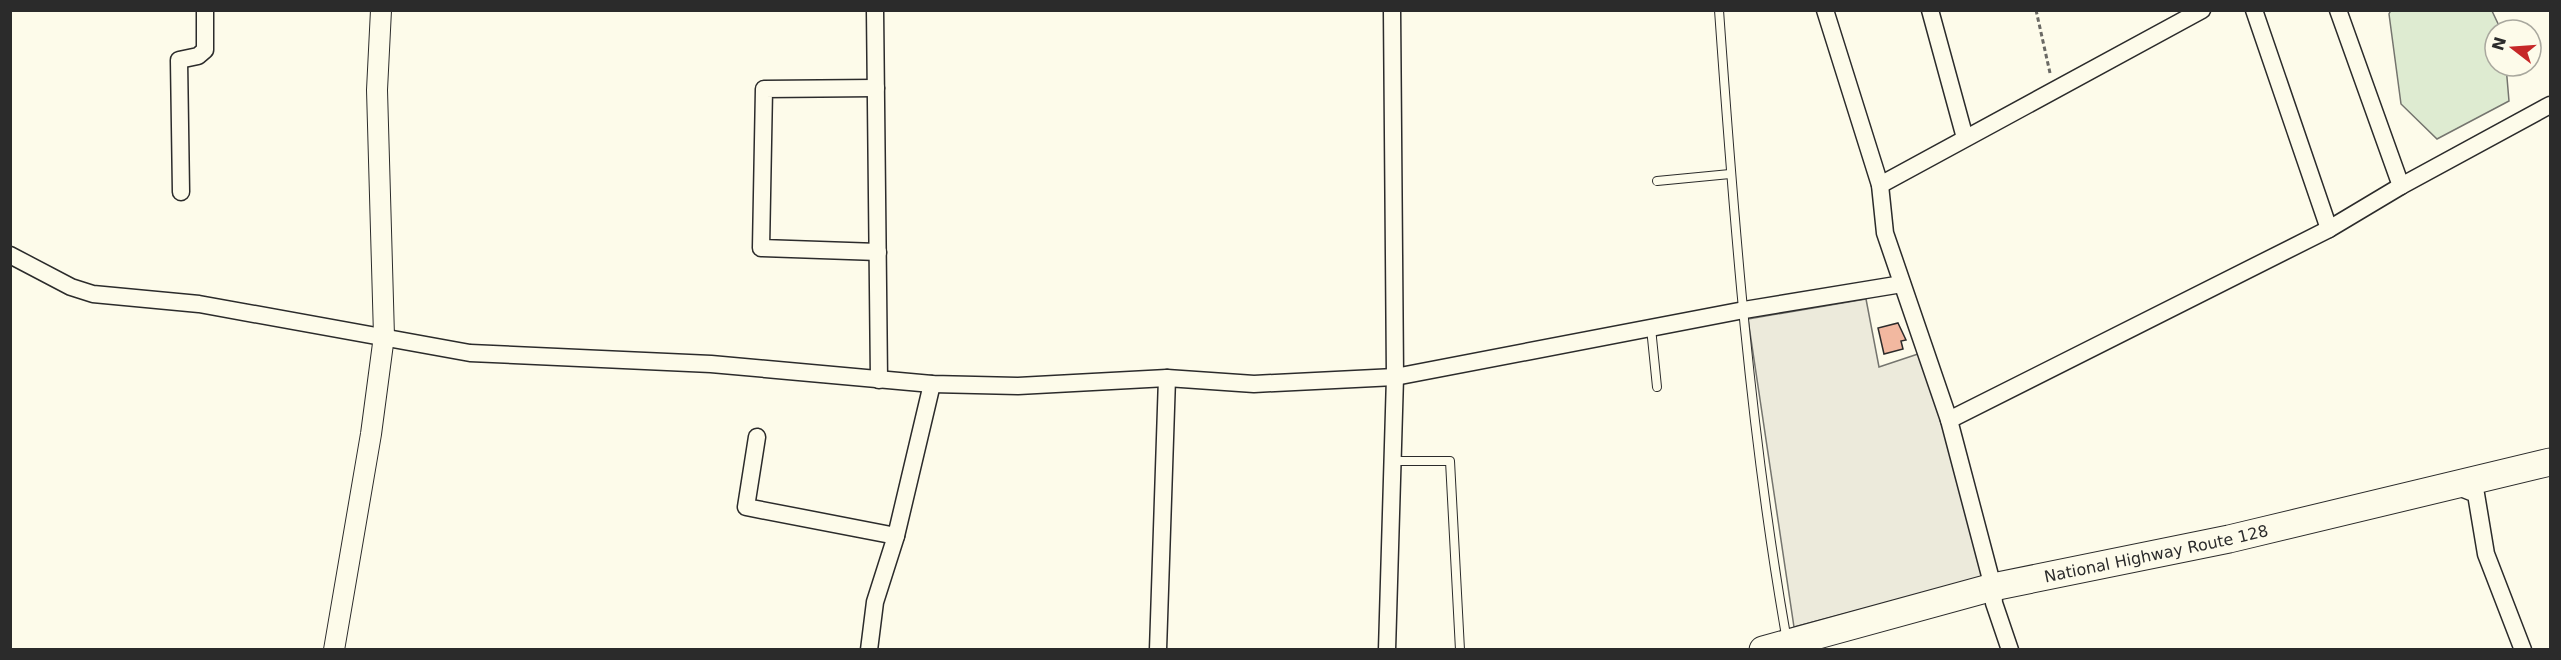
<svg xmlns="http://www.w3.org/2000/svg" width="2561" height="660" font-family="'DejaVu Sans',sans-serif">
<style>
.green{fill:#deebd1;stroke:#74746e;stroke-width:1.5}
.parking{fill:#eceadb;stroke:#74746e;stroke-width:1.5}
.building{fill:#f2b8a0;stroke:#2b2b2b;stroke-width:1.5}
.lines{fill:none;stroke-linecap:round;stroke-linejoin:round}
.service-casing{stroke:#2b2b2b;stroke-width:10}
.minor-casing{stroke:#2b2b2b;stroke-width:19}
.tertiary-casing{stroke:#2b2b2b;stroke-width:22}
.trunk-casing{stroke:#2b2b2b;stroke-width:29}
.path{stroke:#6a6964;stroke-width:3;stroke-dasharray:4.5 3;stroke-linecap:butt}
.service{stroke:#fdfbea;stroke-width:8}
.minor{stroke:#fdfbea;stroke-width:16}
.tertiary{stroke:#fdfbea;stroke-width:20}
.trunk{stroke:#fdfbea;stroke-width:27}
.labels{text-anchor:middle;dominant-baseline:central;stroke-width:4.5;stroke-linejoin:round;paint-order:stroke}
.street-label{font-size:16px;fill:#2b2b2b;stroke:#fdfbea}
</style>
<rect width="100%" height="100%" fill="#fdfbea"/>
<polygon class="green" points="2391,10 2492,11 2501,30 2495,30 2495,66 2506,66 2509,101 2437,139 2401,104 2389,14"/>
<polygon class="parking" points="1866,299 1879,367 1921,353 1984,569 1981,578 1794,627 1748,319"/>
<polygon class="building" points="1898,323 1906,340 1901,341 1903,349 1884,354 1878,328"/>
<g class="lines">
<defs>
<g id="service">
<path d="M 1719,10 C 1734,221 1750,433 1787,641"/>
<polyline points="1657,181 1730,174"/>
<polyline points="1651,328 1657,387"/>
<polyline points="1393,461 1450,461 1460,650"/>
</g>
<g id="minor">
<polyline points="875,10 879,380"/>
<polyline points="1825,10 1880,185 1885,233 1949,420 1993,587 1994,603 2010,650"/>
<polyline points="1930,10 1965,138"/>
<polyline points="2254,10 2329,229"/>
<polyline points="2338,10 2401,186"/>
<polyline points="876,88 764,89 761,248 878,252"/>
<polyline points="1880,185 2202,10"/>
<polyline points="181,192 179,60 198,56 205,50 205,10"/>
<polyline points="10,255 71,287 93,294 199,304 470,353 711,364 932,384 1018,386 1167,378 1254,384 1395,377 1744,310 1902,284"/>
<polyline points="1949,420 2329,229 2401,186 2550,105"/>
<polyline points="757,437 746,507 896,536"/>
<polyline points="2456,486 2476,494 2486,554 2523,650"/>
<polyline points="869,650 875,602 896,536 932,384"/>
<polyline points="1158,650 1167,378"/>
<polyline points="1387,650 1395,377 1392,10"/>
</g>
<polyline id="tertiary" points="334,650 371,434 384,336 377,90 381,10"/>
<g id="trunk">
<path id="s1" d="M 1763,650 L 1993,587 L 2229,539 L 2550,462"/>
</g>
</defs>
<use href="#service" class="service-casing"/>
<use href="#minor" class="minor-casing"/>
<use href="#tertiary" class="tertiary-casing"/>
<use href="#trunk" class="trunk-casing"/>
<polyline class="path" points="2036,10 2050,73"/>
<use href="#service" class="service"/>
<use href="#minor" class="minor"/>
<use href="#tertiary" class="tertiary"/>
<use href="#trunk" class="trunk"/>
</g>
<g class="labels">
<g class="street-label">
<text stroke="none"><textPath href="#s1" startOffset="405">National Highway Route 128</textPath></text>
</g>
</g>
<rect width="2561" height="660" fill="none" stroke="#2b2b2b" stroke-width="24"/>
<g transform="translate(2513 48) rotate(287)"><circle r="28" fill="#fdfbea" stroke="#a9a89e" stroke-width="1.5"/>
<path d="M0-4.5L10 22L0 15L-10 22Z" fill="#c62828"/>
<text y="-9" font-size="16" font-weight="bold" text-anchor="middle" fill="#2b2b2b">N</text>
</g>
</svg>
